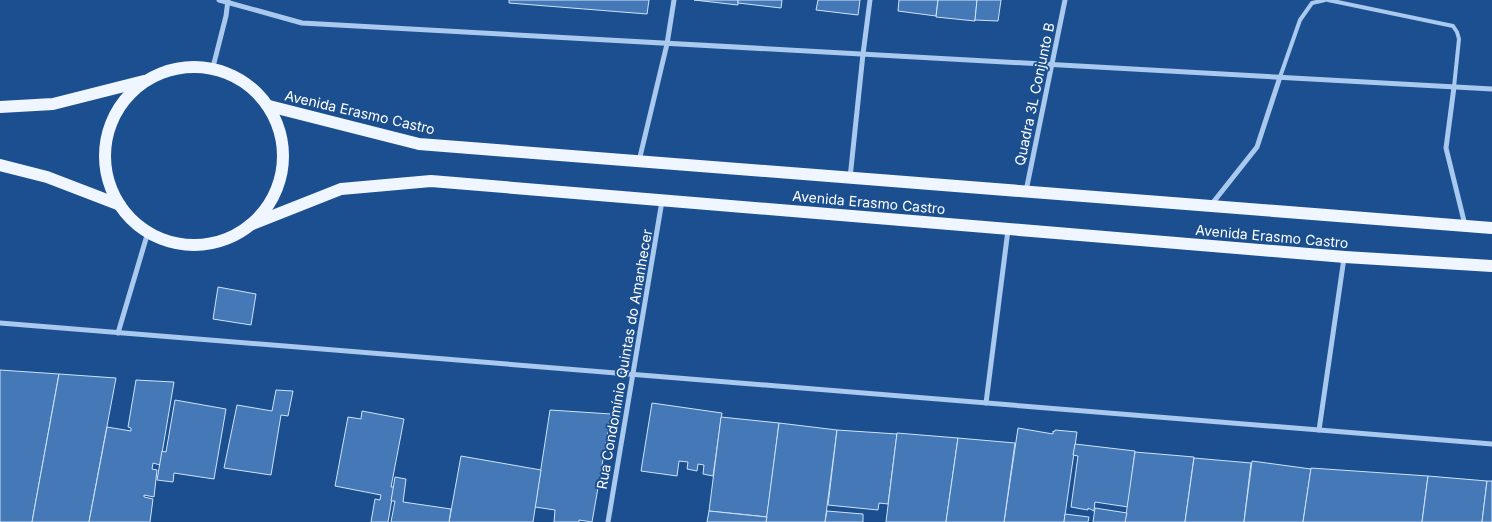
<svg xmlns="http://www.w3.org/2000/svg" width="1492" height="522" font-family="Inter,sans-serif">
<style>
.building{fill:#4478b7;stroke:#cfe3fa}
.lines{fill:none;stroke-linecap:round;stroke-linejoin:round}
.service{stroke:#a9c9ee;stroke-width:4}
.minor{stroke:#a9c9ee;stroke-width:5}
.primary{stroke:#f0f6ff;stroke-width:12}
.labels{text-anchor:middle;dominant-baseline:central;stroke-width:4;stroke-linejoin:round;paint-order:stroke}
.street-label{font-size:14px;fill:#fff;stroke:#1b4f8f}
</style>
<rect width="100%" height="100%" fill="#1b4f8f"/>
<g class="building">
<polygon points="509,0 649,0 647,14 509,3"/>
<polygon points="694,0 738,0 738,5"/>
<polygon points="738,0 782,0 781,8 738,3"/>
<polygon points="818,0 860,0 858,15 816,10"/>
<polygon points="899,0 938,0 936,16 898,11"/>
<polygon points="938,0 977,0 975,21 936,17"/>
<polygon points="977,0 1001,0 998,21 975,20"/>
<polygon points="218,287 256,294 251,325 213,319"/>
<polygon points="0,370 59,374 32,522 0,522"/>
<polygon points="59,374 116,378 89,522 32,522"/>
<polygon points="136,380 174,382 160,465 153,463 152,469 157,470 154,497 144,495 144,497 153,499 150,522 89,522 107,427 131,431 131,428 128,427"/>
<polygon points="276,390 293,391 288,416 281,415 271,475 224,468 237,405 272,411"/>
<polygon points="175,400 226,409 214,479 174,473 173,482 157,480 162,451 166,452"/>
<polygon points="652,403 722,413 713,476 703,474 704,465 698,464 697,471 687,469 688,462 679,461 677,476 641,471"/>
<polygon points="550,410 611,414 592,522 579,520 579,522 554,522 555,510 535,507"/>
<polygon points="362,411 404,419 391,487 394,487 388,522 371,522 375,499 380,500 381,495 335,486 348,417 361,419"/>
<polygon points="721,417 779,423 767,517 709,511"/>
<polygon points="779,423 837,430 825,522 766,522"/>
<polygon points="1018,428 1053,434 1053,431 1054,432 1055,430 1077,432 1064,522 1004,522"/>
<polygon points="837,430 897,434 888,504 879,503 878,510 828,505"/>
<polygon points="897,433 958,438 946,522 886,522"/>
<polygon points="958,438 1015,443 1004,522 946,522"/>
<polygon points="1075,444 1135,451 1128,507 1095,502 1094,511 1088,508 1088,510 1071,507 1078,456 1073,455"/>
<polygon points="1135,452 1194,457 1185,522 1125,522"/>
<polygon points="461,456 541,470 533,522 449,522"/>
<polygon points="1194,458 1251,463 1244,522 1185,522"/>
<polygon points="1252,461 1311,469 1303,522 1244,522"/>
<polygon points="1311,468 1428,476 1422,522 1303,522"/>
<polygon points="1428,476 1487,481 1482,522 1422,522"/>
<polygon points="395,477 406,479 403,502 451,509 449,522 391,522 395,501 391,501"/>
<polygon points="1487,481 1492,481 1492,522 1482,522"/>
<polygon points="1095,508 1127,513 1125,522 1093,522"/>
<polygon points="709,511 767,517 766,522 707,522"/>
<polygon points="827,511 863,514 863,522 825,522"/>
<polygon points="1065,514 1089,517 1088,522 1064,522"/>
</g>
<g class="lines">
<g class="service">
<polyline points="1328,0 1453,26 1457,32 1459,39 1454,87"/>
<polyline points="1280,77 1300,20 1312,3 1325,0"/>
</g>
<g class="minor">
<polyline points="219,0 302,23 1492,89"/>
<polyline points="213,67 226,16 228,0"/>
<polyline points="1454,87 1446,148 1465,225"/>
<polyline points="639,161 667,44 674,0"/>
<polyline points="850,178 863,54 870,0"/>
<polyline points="1026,191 1065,0"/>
<polyline points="1211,205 1257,147 1280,77"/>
<polyline points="0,323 1492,444"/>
<polyline points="118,333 148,232"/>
<polyline points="986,403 1008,230"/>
<polyline points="1319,430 1344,258"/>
<polyline points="608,522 662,201"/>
</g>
<g class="primary">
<circle cx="194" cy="156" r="89"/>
<polyline points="269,106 419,144 1492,228"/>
<polyline points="0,107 53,104 144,81"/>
<polyline points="0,165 47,177 120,205"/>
<polyline points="250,225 341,189 431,181 1345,257 1492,266"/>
</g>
</g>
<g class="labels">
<g class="street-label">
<text transform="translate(1034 94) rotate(-78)">Quadra 3L Conjunto B</text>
<text transform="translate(360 112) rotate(13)">Avenida Erasmo Castro</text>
<text transform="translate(869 202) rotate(5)">Avenida Erasmo Castro</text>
<text transform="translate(1272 236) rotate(5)">Avenida Erasmo Castro</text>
<text transform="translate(624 359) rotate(-80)">Rua Condomínio Quintas do Amanhecer</text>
</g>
</g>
</svg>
